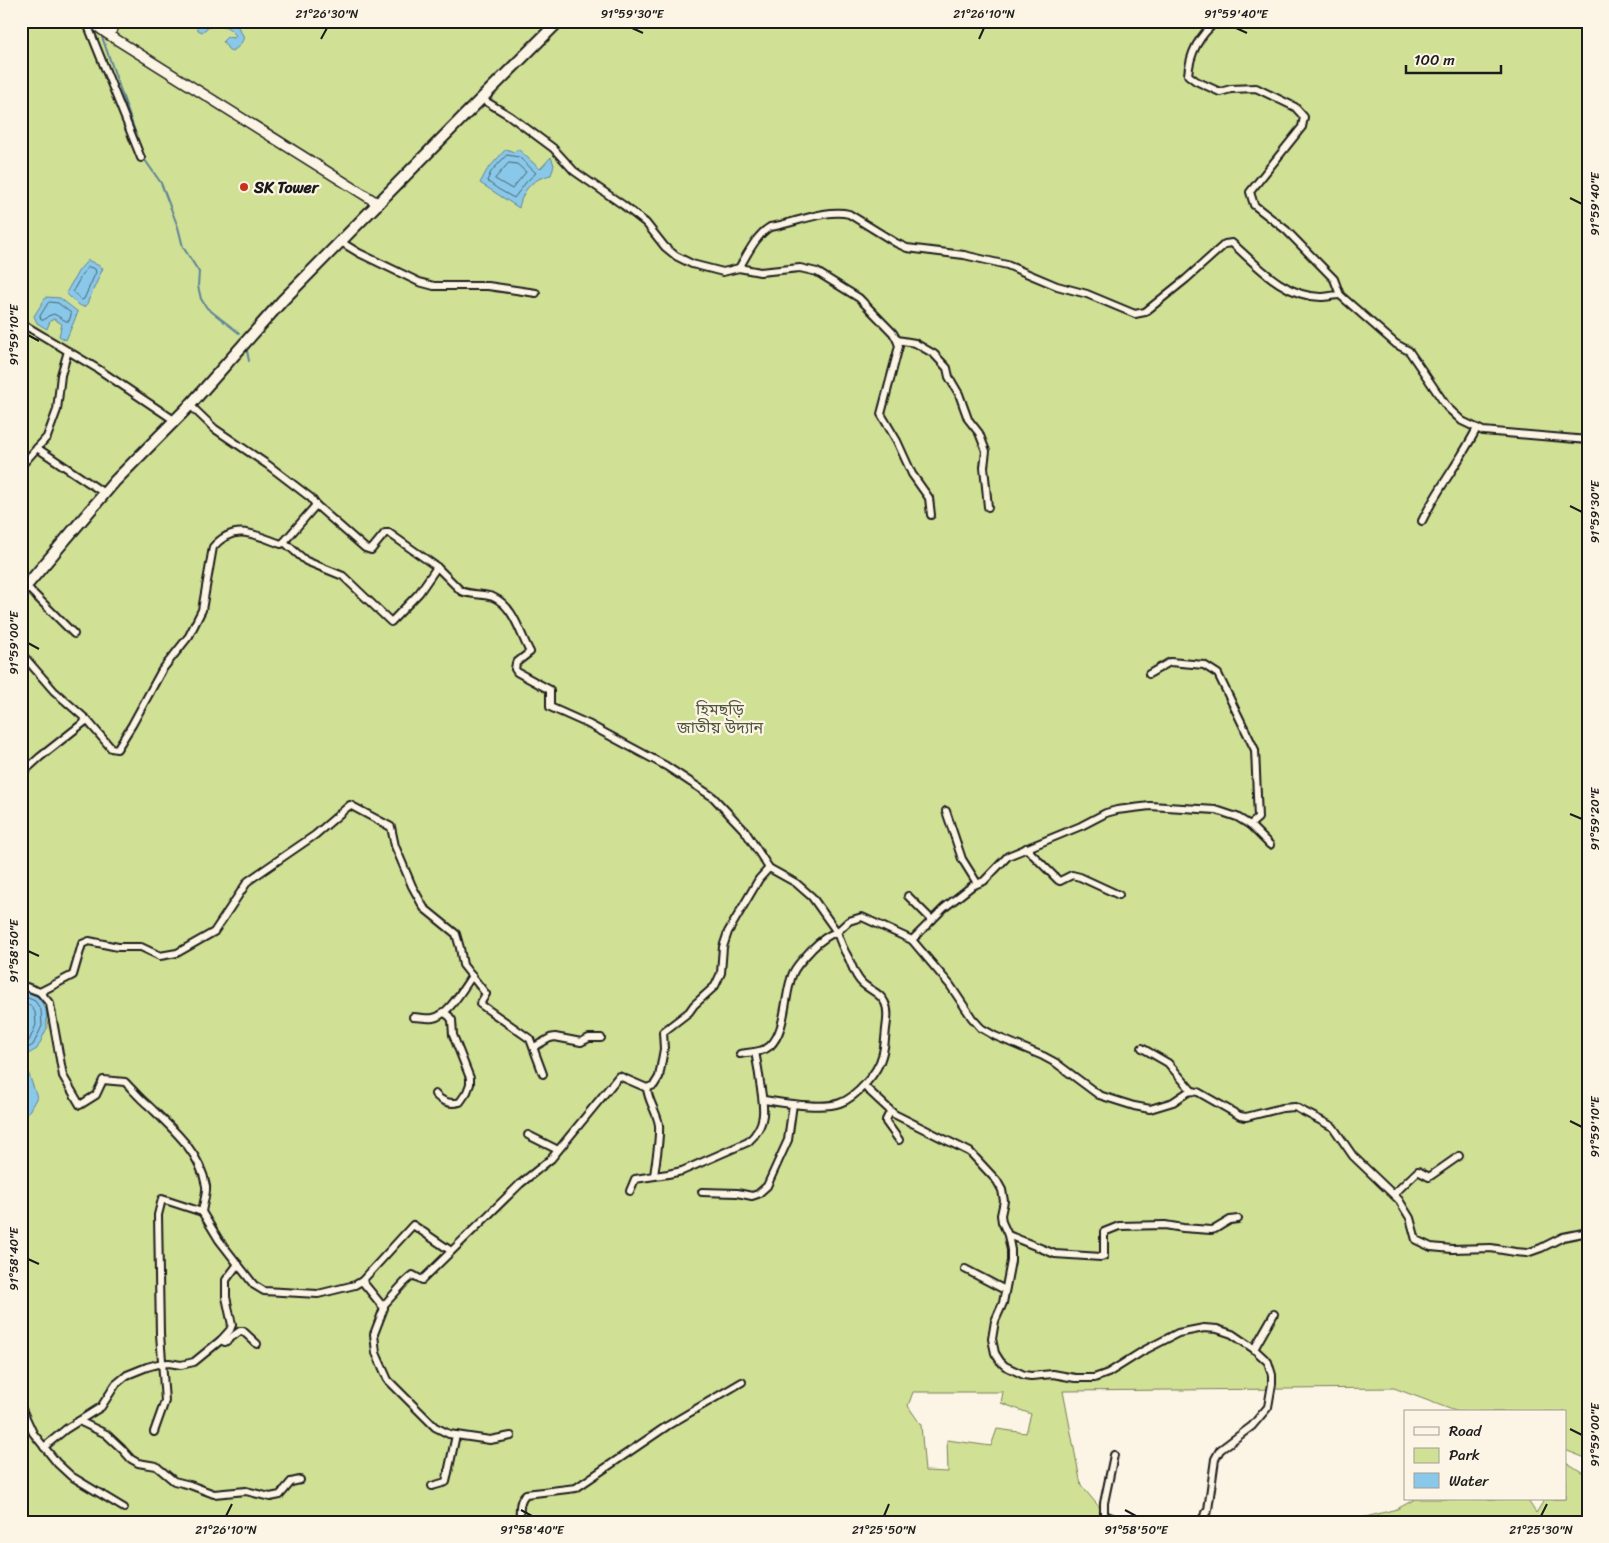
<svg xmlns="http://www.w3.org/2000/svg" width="1609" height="1543" font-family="Sriracha,'Noto Sans Bengali',sans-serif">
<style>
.green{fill:#d0e195;stroke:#767e58;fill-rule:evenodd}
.water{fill:#8ac8ea;stroke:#5e8398}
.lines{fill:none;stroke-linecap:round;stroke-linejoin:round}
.shore{stroke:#48616e;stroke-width:1}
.stream{stroke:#5e8398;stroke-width:2}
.minor-casing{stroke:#1c1c1c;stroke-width:10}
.secondary-casing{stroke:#1c1c1c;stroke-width:12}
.primary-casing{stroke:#1c1c1c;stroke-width:14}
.minor{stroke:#fcf5e5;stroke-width:6}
.secondary{stroke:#fcf5e5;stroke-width:9}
.primary{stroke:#fcf5e5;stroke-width:10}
.ticks{fill:none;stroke:#1c1c1c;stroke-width:2}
.poi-dot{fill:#c8321e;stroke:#fcf5e5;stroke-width:2}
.labels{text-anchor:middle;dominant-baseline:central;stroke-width:4.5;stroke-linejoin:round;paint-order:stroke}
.poi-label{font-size:16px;font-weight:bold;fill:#1c1c1c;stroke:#fcf5e5;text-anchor:start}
.park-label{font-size:16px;fill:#525740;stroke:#fcf5e5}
.neatline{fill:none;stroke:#1c1c1c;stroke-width:2}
.ticks-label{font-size:12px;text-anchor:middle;fill:#1c1c1c}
</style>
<rect width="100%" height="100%" fill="#fcf5e5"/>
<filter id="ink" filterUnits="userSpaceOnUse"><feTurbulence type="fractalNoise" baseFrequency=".02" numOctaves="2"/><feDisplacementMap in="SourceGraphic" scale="10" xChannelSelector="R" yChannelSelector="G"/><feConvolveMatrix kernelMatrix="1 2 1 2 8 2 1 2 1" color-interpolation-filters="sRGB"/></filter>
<g filter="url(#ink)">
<g class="green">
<path d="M 21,21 L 1588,21 L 1588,1459 L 1565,1450 L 1565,1412 L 1458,1412 L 1394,1388 L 1063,1391 L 1081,1485 L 1109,1519 L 1110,1522 L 21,1522 ZM 913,1392 L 1003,1392 L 1001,1403 L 1031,1414 L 1026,1433 L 997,1429 L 991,1446 L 947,1440 L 948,1472 L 925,1471 L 921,1425 L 908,1406 Z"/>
<polygon points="1566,1462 1588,1476 1588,1522 1346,1522 1397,1509 1415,1499 1527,1499 1536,1513 1545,1499 1565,1499"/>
</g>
<g class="water">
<path d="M 195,21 L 232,21 L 238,27 L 244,37 C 241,44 239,48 231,51 L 228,49 L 223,41 L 227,37 L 234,38 L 236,36 C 228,23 213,22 202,32 L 198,30 L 194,23 Z"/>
<path d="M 506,149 L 514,152 L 518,149 L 540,169 L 551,157 L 554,165 L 551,175 C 532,179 523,189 519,208 L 480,183 L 487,170 Z"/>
<polygon points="88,260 103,268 86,306 83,307 76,303 66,293 79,270"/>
<polygon points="46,297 60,298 78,312 66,340 59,336 62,324 54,319 50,321 47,329 37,323 34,316"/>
<polygon points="21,989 38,997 46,1009 47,1028 37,1049 21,1058"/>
<polygon points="21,1069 28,1072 37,1097 28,1113 21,1118"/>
</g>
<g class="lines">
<g class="shore">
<polygon points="507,155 519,157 536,173 527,181 514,198 498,189 487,181 491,172"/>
<polygon points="509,163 517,164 526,172 512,189 495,179"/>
<polygon points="89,267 95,269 96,272 84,299 81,300 73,291 83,273"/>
<polygon points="50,302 58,303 71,313 71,315 69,321 66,321 54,314 48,316 44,320 41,320 40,316 48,303"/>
<polyline points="21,995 35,1001 41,1010 42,1026 33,1045 21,1052"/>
<polyline points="21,1002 31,1006 35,1012 36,1025 29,1041 21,1045"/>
</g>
<g class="stream">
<polyline points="101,34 145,160 161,183 178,227 183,247 199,272 198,286 201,299 207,308 239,333"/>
<polyline points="246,346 249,361"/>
</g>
<defs>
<g id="minor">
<polyline points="86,21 141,158"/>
<polyline points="111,36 117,21"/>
<polyline points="482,99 510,116 553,148 574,171 623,205 646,223 665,247 676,256 692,264 723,272 739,268 760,272 800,268 817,272 859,298 893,333 897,340 899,346 881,414 897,441 912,474 929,498 931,515"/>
<polyline points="341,242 359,253 419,282 434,286 488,286 536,293"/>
<path d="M 739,268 C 747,255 756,235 770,227 C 793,224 826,208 849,214 L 896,243 L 907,248 L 964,255 L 1007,265 L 1057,286 L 1087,294 L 1135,314 L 1145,312 L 1186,279 L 1225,244 L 1232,243 C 1257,265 1284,297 1321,297 C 1327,297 1334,295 1340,295 L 1334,279 L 1286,230 L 1254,205 L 1250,192 L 1302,127 L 1304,117 L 1295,107 L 1256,88 L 1231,89 L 1220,92 L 1196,81 L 1188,75 C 1190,52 1199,36 1217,21"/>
<polyline points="1340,295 1396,344 1409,351 1447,407 1462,421 1483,431 1588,440"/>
<polyline points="21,323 98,369 174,420"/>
<polyline points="897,340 915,343 934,354 947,368 949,377 959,394 968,419 979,433 986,451 984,467 988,507"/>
<path d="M 190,405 L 215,429 L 268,465 L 311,498 L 316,505 L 365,548 L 371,550 L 385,533 L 389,533 L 437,567 L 461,591 C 471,595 483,594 493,597 C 514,606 520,634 530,652 L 516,663 L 515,669 L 517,672 L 550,690 L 550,707 L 588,724 L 666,766 L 713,797 L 745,831 L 769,868 L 796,883 L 812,897 L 837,932 L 849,921 L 862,917 L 912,940 L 944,908 L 972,886 L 984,881 L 1008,856 L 1081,826 L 1106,813 L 1117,810 L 1150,806 L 1216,810 L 1237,817 L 1250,825 L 1270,845"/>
<polyline points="37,448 104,493"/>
<polyline points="21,466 47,437 57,410 61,375 68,351"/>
<path d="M 1422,521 C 1438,488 1461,460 1477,428"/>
<polyline points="284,542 306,561 343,576 391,622 419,593 437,567"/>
<polyline points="26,586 74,634"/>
<polyline points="21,653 54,691 87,720"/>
<polyline points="1149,674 1170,662 1204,665 1218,674 1255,750 1258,818 1250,825"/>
<path d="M 21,774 L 40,757 L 87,720 L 111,748 L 117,749 L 132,725 L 162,670 L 189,636 L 202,610 L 213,547 C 235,522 255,535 281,544 L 284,542 L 316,505"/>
<polyline points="946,811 962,859 977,883"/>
<polyline points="1026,848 1058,880 1060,881 1072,875 1080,877 1119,895"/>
<polyline points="908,896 932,920"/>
<polyline points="912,940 950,985 972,1018 981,1028 995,1036 1043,1056 1056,1063 1099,1095 1134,1106 1150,1109 1173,1102 1188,1092 1192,1091 1198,1092 1240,1116 1246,1117 1282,1108 1295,1107 1333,1127 1353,1156 1399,1200 1410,1218 1416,1240 1431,1247 1452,1249 1491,1248 1515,1252 1527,1253 1541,1248 1563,1237 1588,1232"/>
<polyline points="21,985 40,992 73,975 82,944 89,941 118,947 141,947 160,956 177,953 214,932 248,881 315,835 350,805 391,827 395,846 412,886 424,908 456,934 460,948 463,965 486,994 480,1004 530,1039 543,1074"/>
<path d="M 40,992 L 50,1004 L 63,1076 L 80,1105 L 96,1095 L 103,1080 L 125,1082 C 133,1090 140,1099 149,1106 C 173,1129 200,1152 206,1186 C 207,1193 203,1204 202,1212 L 162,1199 L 158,1215 L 160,1334 L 165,1401 L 154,1432"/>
<path d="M 413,1017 C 419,1017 427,1019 433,1018 C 448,1016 464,987 472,976"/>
<polyline points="534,1047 550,1038 555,1037 581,1042 589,1038 601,1038"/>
<polyline points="1142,1048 1168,1063 1192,1091"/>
<path d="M 740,1054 C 750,1052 762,1053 770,1046 C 787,1030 784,993 793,973 C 797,964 805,957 812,949 C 819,942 827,935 837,932 C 840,941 843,949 848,957 C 853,967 854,975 862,983 C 869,990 881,993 885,1003 C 889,1011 887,1021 886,1029 C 885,1038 885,1047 882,1056 C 878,1072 857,1097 840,1103 C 824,1109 782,1103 764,1100"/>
<polyline points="864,1086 894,1114 970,1152 997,1181 1002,1190 1004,1201 1001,1215 1002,1222 1008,1235 1011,1250 1011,1261 1003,1303 995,1321 992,1339 995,1353 1000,1361 1005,1366 1024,1375 1031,1376 1053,1374 1075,1378 1094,1378 1108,1373 1143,1351 1178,1333 1204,1328 1217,1329 1232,1334 1254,1349 1268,1362 1272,1375 1272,1384 1268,1407 1252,1426 1220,1450 1215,1459 1208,1510 1200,1522"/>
<path d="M 435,1094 C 441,1101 450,1105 460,1102 L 467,1092 L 470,1084 L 470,1078 L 453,1035 L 452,1020 L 449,1016 L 443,1012"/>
<polyline points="890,1112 886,1120 886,1122 899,1140"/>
<polyline points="528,1135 558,1150"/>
<path d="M 654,1176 C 656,1159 660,1141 659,1125 C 657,1112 648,1101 647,1088 L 654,1085 L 659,1077 L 664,1049 L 663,1032 L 689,1012 L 694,1005 L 715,986 L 721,973 L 723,947 L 728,932 L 759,879 L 769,868"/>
<path d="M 630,1191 L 635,1179 L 668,1174 L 682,1171 L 748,1142 C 768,1124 764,1107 760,1083 C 759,1073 757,1062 755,1052"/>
<polyline points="702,1192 737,1193 752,1196 758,1194 767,1186 788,1140 793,1104"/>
<polyline points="1394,1194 1418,1171 1429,1177 1459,1156"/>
<polyline points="202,1212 219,1240 254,1285 264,1291 318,1294 355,1285 362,1281 384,1308 374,1334 376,1353 388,1380 435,1427 449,1434 490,1440 511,1436"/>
<polyline points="1008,1235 1055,1254 1101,1257 1104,1256 1104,1232 1119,1226 1165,1225 1183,1228 1211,1230 1215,1229 1230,1220 1238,1219"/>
<polyline points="965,1269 1005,1290"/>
<polyline points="362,1281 413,1225 451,1251"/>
<polyline points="383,1306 404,1283 413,1275 422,1280 520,1184 551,1159 619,1076 647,1088"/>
<polyline points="221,1340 225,1342 240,1331 243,1331 257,1344"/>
<polyline points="1254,1349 1274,1314"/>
<polyline points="21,1407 33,1433 57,1463 71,1476 124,1508"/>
<polyline points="79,1421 106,1434 122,1449 131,1459 138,1463 156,1466 174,1481 190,1485 214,1494 246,1491 270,1497 280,1495 291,1482 300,1480"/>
<polyline points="44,1447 66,1429 101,1407 116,1384 127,1375 147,1367 158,1364 169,1363 181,1365 194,1362 221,1340 230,1330 232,1325 226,1297 226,1280 238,1264"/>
<polyline points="1114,1455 1104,1503 1104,1515 1112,1518 1114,1522"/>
<polyline points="432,1486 446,1482 456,1435"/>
<path d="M 520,1522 C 520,1512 518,1501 526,1494 L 576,1488 L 667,1426 L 742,1382"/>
</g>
<polyline id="secondary" points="90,21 106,33 379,204"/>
<polyline id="primary" points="21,592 115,481 190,405 282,301 463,117 559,21"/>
</defs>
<use href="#minor" class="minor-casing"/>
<use href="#secondary" class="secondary-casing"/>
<use href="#primary" class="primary-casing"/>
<use href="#minor" class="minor"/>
<use href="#secondary" class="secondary"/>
<use href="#primary" class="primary"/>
</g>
</g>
<path class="ticks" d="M 632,28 L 643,33M 1236,28 L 1247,33M 321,39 L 327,28M 979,39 L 984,28M 1570,198 L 1582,204M 28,335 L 39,341M 1570,506 L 1582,512M 28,643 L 39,649M 1570,814 L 1582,819M 28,951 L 39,956M 1570,1121 L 1582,1127M 28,1259 L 39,1264M 1570,1429 L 1582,1435M 521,1510 L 532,1516M 1125,1510 L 1136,1516M 226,1516 L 232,1504M 884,1516 L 889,1504M 1541,1516 L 1547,1504"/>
<circle class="poi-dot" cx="244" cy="187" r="5"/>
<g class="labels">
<g class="poi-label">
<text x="254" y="187">SK Tower</text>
</g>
<g class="park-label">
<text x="720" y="709">হিমছড়ি<tspan x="720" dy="18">জাতীয় উদ্যান</tspan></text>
</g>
</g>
<rect width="1609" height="1543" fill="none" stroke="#fcf5e5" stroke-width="55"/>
<rect x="1404" y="1410" width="162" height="90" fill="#fcf5e5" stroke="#a29e95"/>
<rect x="1414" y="1427" width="25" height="8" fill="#fcf5e5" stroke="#a29e95"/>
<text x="1449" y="1436" font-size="15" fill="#1c1c1c">Road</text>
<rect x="1414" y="1448" width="25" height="15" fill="#d0e195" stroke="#a29e95"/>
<text x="1449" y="1460" font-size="15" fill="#1c1c1c">Park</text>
<rect x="1414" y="1473" width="25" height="15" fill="#8ac8ea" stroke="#a29e95"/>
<text x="1449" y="1486" font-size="15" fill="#1c1c1c">Water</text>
<path d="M1406 65v8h95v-8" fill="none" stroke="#1c1c1c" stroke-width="2.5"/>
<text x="1414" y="65" font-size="15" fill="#1c1c1c" stroke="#fcf5e5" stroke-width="4" paint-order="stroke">100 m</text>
<rect x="28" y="28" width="1554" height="1488" class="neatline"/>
<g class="ticks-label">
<text x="327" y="18">21°26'30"N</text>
<text x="632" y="18">91°59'30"E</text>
<text x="984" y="18">21°26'10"N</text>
<text x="1236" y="18">91°59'40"E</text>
<text transform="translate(1595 204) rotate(-90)" y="4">91°59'40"E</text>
<text transform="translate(14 335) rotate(-90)" y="4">91°59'10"E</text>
<text transform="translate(1595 512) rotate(-90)" y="4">91°59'30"E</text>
<text transform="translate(14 643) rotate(-90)" y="4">91°59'00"E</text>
<text transform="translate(1595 819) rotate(-90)" y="4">91°59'20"E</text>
<text transform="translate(14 951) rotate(-90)" y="4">91°58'50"E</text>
<text transform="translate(1595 1127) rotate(-90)" y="4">91°59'10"E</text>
<text transform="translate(14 1259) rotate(-90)" y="4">91°58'40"E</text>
<text transform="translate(1595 1435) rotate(-90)" y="4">91°59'00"E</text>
<text x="226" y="1534">21°26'10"N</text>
<text x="532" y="1534">91°58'40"E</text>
<text x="884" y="1534">21°25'50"N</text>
<text x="1136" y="1534">91°58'50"E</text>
<text x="1541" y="1534">21°25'30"N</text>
</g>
</svg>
